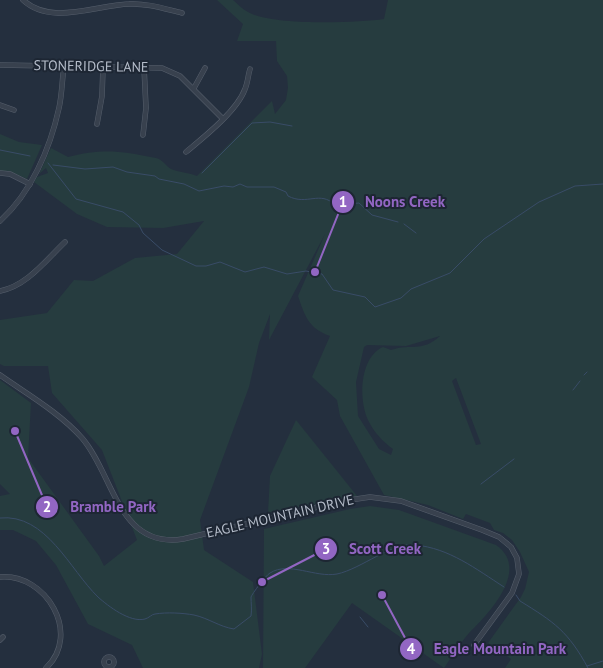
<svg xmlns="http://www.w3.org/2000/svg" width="603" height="668" font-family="'PT Sans',sans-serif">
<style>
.green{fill:#263c3f;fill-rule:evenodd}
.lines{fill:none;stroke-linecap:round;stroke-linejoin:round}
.stream{stroke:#394c67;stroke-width:1}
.street-casing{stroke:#565f6c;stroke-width:5.5}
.street{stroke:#38414e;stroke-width:4.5}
.labels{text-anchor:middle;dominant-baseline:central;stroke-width:4;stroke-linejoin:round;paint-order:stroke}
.street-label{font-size:14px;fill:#b4bcc9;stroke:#1d2633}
.leader{fill:none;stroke:#9266c3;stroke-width:2}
.callout-dot{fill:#9266c3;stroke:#1d2633;stroke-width:2}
.mark-label{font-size:15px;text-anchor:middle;font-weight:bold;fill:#fff}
.callout-label{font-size:15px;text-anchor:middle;font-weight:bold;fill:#9266c3;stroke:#1d2633;stroke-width:4;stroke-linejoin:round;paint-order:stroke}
</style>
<rect width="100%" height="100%" fill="#242f3e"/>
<g class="green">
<path d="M 217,0 L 233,0 C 238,4 242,9 248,12 C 271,26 357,23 384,19 L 388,0 L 603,0 L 603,668 L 505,668 L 511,659 L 488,643 L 521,597 L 525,589 L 529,572 L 520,552 L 512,540 L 503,533 L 494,530 L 490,523 L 466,514 L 463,519 L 428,505 L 384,495 L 340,416 L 337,400 L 312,377 L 330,336 C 308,328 305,316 298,296 L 325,234 L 269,340 L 270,314 L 259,343 L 249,387 L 200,520 L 204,550 L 253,582 L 262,654 L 259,668 L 143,668 L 132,645 L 88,624 L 56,565 L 36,541 L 13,530 L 0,530 L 0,496 L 10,494 L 0,484 L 0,380 L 31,403 L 28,458 L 99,556 L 104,566 L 137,540 L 102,450 L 52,393 L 48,366 L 4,366 L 0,364 L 0,320 L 47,313 L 74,280 L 93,281 L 135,258 L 177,254 L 204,221 L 163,228 L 107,227 L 77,214 L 34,182 L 37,177 L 48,173 L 46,168 L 39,174 L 51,148 L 68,157 C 102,148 122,151 156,158 C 162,159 166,166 171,169 C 178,172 190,173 197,176 L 272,101 L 275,114 L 286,100 L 288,88 L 287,76 L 277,61 L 276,41 L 237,41 L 243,24 ZM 440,336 C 421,353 412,343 391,350 L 383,347 C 360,357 358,399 368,420 C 373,431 383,442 393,449 L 391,455 L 379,449 L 358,416 L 356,382 L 364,347 L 367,345 L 406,346 ZM 456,378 L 481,444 L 476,445 L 452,381 Z"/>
<polygon points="0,134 19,142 42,145 27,179 9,171 0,171"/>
<polygon points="296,420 357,496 268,513 270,476"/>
<path d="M 370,506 L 399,510 L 496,545 C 532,570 486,616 469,633 C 460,643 452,657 444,668 L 352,603 L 305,668 L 263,668 L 264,529 L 350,509 Z"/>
</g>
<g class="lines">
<g class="stream">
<polyline points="0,150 30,156"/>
<polyline points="48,163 76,199 123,212 139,225 143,233 162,250 196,266 206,266 220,262 245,272 264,267 287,274 306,271 322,274 333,290 365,297 375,307 401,298 411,289 450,273 484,239 539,202 575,186 603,184"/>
<path d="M 53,165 L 85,169 L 113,167 L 127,172 L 155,176 L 159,179 L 184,184 L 199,191 L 224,186 L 233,187 L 240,184 L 247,187 L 274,187 L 286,192 L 288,196 C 307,206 320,190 335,205 L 359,203 L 372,215 L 398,222"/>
<polyline points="202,173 252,123 270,122 292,126"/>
<polyline points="404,224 416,233"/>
<polyline points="584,375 587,372"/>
<polyline points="573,390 580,381"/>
<polyline points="481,484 514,459"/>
<path d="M 0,518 C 46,513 70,570 98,597 C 108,606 130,623 145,619 C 149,618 152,614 155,614 C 167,612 183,613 194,615 C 208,618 220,627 234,629 L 251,616 C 252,609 251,603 251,597 C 252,594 266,575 270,573 C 289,561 315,578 337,574 C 361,569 392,542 415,545 C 449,548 476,569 504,587"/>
<path d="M 516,595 L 520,601 C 554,622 568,631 588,668"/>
<polyline points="360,617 368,627"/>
<polyline points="587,666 603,661"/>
</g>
<defs>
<g id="street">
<path d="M 23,0 C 51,26 96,5 129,4 C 147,3 165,9 182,13"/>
<polyline points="0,65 162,68 180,76 222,118"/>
<polyline points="194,88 205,68"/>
<polyline points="0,105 14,110"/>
<polyline points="97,124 102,96 103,67"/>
<polyline points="143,135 146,108 144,67"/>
<path d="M 186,152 C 204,137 237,111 245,89 C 248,82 248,75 250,69"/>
<polyline points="0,173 10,174 30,184"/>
<path d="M 0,221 C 31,193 50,149 59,108 C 62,95 62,80 64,66"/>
<path d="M 0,291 C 27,286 46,260 65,242"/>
<path d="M 0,375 C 27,394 60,413 82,438 C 114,475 118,549 183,539 L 343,501 L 370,497 L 401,501 L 482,530 L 499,537 L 511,547 L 517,558 L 519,574 L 512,593 L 474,645"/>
<path d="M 0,577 C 46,573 82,634 46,668"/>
<polyline points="0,640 3,637"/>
<circle cx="109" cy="662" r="5"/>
</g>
</defs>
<use href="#street" class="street-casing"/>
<use href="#street" class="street"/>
</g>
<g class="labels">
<g class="street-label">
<text transform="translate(91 66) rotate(1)">STONERIDGE LANE</text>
<text transform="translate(280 516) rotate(-13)">EAGLE MOUNTAIN DRIVE</text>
</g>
</g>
<path class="leader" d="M315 272L343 202M15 431L47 507M262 582L326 549M382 595L411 649"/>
<g class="callout-dot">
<circle cx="315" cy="272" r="5"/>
<circle cx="15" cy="431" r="5"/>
<circle cx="262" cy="582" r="5"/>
<circle cx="382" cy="595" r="5"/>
<circle cx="343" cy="202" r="12"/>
<circle cx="47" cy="507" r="12"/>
<circle cx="326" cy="549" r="12"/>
<circle cx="411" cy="649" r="12"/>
</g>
<g class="mark-label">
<text x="343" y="207">1</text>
<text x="47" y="512">2</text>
<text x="326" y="554">3</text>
<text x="411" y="654">4</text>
</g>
<g class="callout-label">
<text x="405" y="207">Noons Creek</text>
<text x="113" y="512">Bramble Park</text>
<text x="385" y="554">Scott Creek</text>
<text x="500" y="654">Eagle Mountain Park</text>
</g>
</svg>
